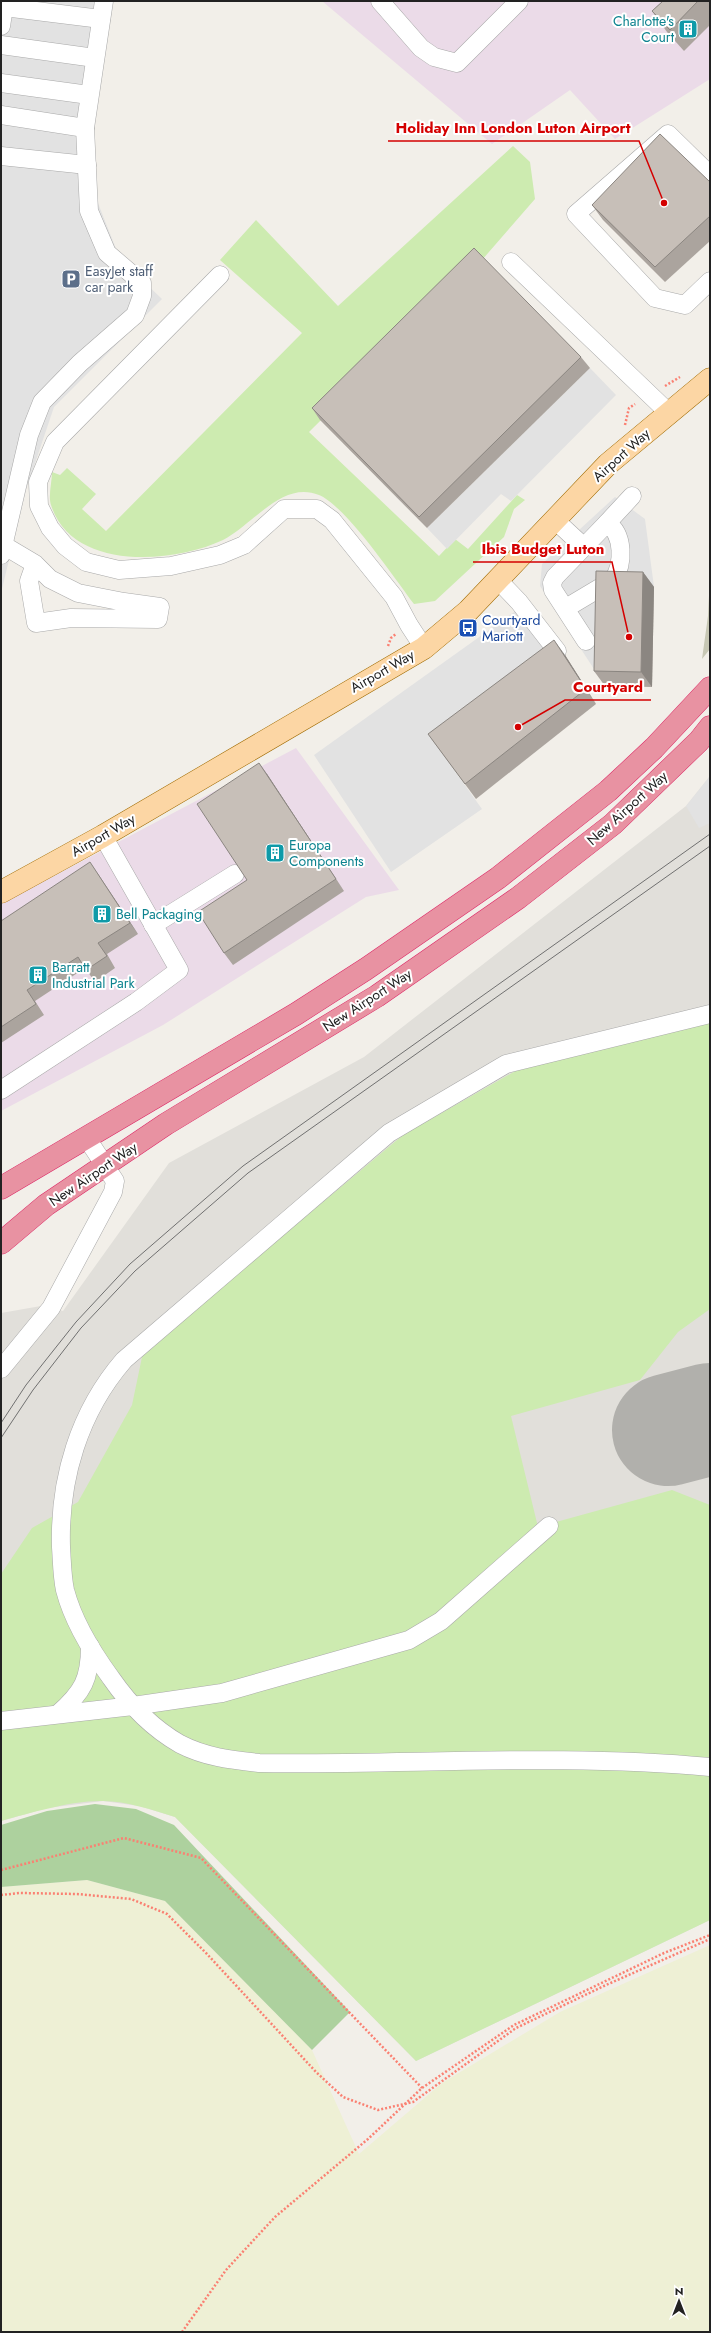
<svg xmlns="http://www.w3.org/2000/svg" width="711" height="2333" font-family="Jost,sans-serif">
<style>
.industrial{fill:#ebdbe8}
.airport{fill:#e1dfda}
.construction{fill:#c7c7b4}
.farmland{fill:#eef0d5}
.grass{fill:#cdebb0}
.forest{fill:#add19e}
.parking{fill:#e2e2e2}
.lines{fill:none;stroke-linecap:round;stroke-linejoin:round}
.taxiway{stroke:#b1b0ac;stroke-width:45}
.runway{stroke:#b1b0ac;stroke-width:112}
.minor-casing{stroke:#a9a9a9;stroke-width:19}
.major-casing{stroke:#a06b00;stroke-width:23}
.highway-casing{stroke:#dc2a67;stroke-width:23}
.path{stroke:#fa8072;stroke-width:2.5;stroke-dasharray:2 2;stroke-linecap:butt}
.minor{stroke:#fff;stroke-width:18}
.major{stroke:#fcd6a4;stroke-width:22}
.highway{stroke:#e892a2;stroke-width:22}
.tram{stroke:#707070;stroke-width:1}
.wall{fill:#aba49e}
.shaded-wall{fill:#8b8681}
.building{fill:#c7bfb8;stroke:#8b8681}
.labels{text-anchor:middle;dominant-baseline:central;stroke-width:4;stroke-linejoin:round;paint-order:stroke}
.culture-label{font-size:14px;fill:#0d838f;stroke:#fff;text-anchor:start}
.service-label{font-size:14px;fill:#4e5e75;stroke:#fff;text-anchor:start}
.street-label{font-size:14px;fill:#222;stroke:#fff}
.transit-label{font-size:14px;fill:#164399;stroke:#fff;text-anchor:start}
.leader{fill:none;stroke:#d40000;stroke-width:1.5}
.callout-dot{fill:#d40000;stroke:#fff;stroke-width:1.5}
.callout-label{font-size:15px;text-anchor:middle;font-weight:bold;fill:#d40000;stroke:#fff;stroke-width:4;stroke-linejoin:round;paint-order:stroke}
</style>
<rect width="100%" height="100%" fill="#f2efe9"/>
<g class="industrial">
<polygon points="322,1 710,1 710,79 615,139 570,90 492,144"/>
<polygon points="296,748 399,890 366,897 163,1025 1,1111 1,904"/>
</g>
<polygon class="airport" points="710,776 710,1920 416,2061 175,1817 139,1806 103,1801 47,1808 1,1821 1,1313 41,1306 63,1311 169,1163 364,1057 686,806"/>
<polygon class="construction" points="710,575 710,649 702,659 708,616"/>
<polygon class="farmland" points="87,1880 165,1901 312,2050 359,2154 442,2083 560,2012 710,1945 710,2332 1,2332 1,1887"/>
<g class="grass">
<path d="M 513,146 L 530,162 L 535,199 L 482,260 L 309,432 L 439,556 L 455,539 L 468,549 L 517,495 L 525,500 L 514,509 L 504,537 L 435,601 L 414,604 C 395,579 346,506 319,495 C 282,480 253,525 223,540 C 172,564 72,571 51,505 C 48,496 52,482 52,472 L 60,475 L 67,468 L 96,494 L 82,509 L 106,531 L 302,333 L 220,260 L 256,220 L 338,306 Z"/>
<path d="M 710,1021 L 710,1309 L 678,1332 L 640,1380 L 511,1416 L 538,1527 L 672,1490 L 710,1505 L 710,1920 L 416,2061 L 175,1817 C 152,1810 127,1801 103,1801 C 73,1800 30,1813 1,1821 L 1,1574 L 32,1528 L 78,1502 L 132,1405 L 142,1357 L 212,1295 L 403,1135 L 519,1069 Z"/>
</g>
<polygon class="forest" points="95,1804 136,1809 174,1825 350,2012 312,2050 165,1901 87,1880 1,1887 1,1825 47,1811"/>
<g class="parking">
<polygon points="1,1 109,1 92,137 94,193 120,259 162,299 54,407 26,490 1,593"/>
<polygon points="590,368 616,395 511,501 501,494 447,549 427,528"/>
<polygon points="615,497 645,519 654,587 606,587 605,686 540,586 542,564"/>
<polygon points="517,610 565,655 439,749 482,809 391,872 314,755"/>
<polygon points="710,776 710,823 699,828 686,806"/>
</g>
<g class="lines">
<polyline class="taxiway" points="710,1389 705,1397 699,1422 710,1436"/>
<polyline class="runway" points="668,1430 710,1419"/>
<defs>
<g id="minor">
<polyline points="380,1 421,48 434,57 457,63 519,1"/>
<polyline points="4,7 101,19"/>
<polyline points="1,26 5,1"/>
<polyline points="1,45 95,58"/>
<polyline points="1,83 89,95"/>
<polyline points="1,115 85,128"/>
<polyline points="1,156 87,165"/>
<polyline points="710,175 668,134 576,214 655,298 685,305 710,281"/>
<polyline points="511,262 669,413"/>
<polyline points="220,275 55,442 38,482 39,506 50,528 65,546 86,562 119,570 171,566 220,555 244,545 284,509 317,509 332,520 394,597 409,625 424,648"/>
<polyline points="556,521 584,547"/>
<polyline points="607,523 632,496"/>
<polyline points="3,545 35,564 50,579 78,593 124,602 160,607 158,619 71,618 36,623 29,581 35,564"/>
<polyline points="1,555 29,435 42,402 80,363 135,315 142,296 142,283 107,253 89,211 85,128 104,1"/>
<polyline points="498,580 519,602 557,651"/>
<path d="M 566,608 L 613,580 C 624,564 624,534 607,523 L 555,577 L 552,583 L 553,590 L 586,641"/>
<polyline points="153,925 235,874"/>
<path d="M 710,1014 L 506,1064 L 389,1133 L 124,1360 C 79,1412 59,1479 61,1547 C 62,1561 62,1576 65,1590 C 73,1621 92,1652 111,1678 C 129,1704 152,1728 180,1744 C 205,1757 231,1760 259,1763 C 409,1765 560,1753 710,1767"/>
<polyline points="1,1090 136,1002 179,970 103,836"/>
<polyline points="1,1369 51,1308 113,1192 115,1181 86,1137"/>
<path d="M 58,1714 C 83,1692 90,1679 90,1646"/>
<polyline points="1,1721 133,1706 222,1693 409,1640 441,1621 549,1526"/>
</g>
<polyline id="major" points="1,892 103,836 424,648 468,611 608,464 710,379"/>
<g id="highway">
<polyline points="1,1188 296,1014 366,969 498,878 608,791 654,748 710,688"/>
<polyline points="1,1243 46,1205 166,1124 377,996 518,898 613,824 699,741 710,727"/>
</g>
</defs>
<use href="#minor" class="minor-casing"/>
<use href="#major" class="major-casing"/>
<use href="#highway" class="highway-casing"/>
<g class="path">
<polyline points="665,386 680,377"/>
<polyline points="625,425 629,408 635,404"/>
<polyline points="388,646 391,638 396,634"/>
<polyline points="1,1870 124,1838 201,1858 422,2088"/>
<polyline points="1,1895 20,1893 77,1894 131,1899 167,1914 207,1954 316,2072 343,2097 378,2110 413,2102 516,2028 606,1985 710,1939"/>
<polyline points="182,2332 226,2270 275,2217 368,2139 422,2088 514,2025 664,1953 710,1935"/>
</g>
<use href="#minor" class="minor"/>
<use href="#major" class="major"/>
<use href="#highway" class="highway"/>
<g class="tram">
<polyline points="1,1423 26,1385 76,1322 130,1264 243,1166 710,834"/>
<polyline points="1,1438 33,1390 81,1328 135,1271 248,1173 710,846"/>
</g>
</g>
<g class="wall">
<polygon points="663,1 710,1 710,25 684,51 667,32 652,11"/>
<polygon points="710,182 710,241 665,282 603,220 592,205"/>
<polygon points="581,357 590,368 427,528 320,420 312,408"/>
<polygon points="643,572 654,587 652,687 605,686 594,671"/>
<polygon points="565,655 596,704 476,799 428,734"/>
<polygon points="267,774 344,891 233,965 224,953 247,880"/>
<polygon points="98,874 138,934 107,954 115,968 95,982 85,968 35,1001 44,1015 1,1043 1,921"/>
</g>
<g class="shaded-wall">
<polygon points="643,572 654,587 652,687 641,672"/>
<polygon points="554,640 565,655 596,704 586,689"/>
<polygon points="259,763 267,774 344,891 336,879"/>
<polygon points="90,862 138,934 130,923"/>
</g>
<g class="building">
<polygon points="663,1 698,1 670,30 652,11"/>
<polygon points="660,134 710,182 710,216 655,267 592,205"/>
<polygon points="474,248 581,357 419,517 312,408"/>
<polygon points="596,571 643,572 641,672 594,671"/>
<polygon points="554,640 586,689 465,784 428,734"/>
<polygon points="259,763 336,879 224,953 198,912 247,880 197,804"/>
<polygon points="90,862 130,923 98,943 107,956 86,970 78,957 27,990 36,1004 1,1027 1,921"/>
</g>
<defs>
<symbol id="building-square" viewBox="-11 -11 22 22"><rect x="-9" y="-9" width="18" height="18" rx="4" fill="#0f9aa8" stroke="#fff"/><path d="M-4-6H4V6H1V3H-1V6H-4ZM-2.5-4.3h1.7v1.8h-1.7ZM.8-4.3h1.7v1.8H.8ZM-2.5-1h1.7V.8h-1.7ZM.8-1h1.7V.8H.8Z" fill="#fff"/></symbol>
<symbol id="parking-square" viewBox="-11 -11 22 22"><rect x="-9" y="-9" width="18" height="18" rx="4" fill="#5c6f8a" stroke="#fff"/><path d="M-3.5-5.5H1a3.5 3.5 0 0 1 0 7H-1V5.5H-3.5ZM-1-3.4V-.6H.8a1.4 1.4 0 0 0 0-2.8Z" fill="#fff"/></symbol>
<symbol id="bus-square" viewBox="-11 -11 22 22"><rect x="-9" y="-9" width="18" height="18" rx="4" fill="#1a4fb4" stroke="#fff"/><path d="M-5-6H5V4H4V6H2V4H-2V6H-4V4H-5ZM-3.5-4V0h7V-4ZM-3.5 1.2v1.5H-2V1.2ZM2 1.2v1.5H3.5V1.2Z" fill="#fff"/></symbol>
</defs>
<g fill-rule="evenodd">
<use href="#building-square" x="677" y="18" width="22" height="22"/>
<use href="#parking-square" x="60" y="268" width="22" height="22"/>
<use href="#bus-square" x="457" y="617" width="22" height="22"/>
<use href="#building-square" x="264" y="842" width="22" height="22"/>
<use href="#building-square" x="91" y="903" width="22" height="22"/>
<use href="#building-square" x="27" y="964" width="22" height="22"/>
</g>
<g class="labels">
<g class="culture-label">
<text x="674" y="21" text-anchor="end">Charlotte's<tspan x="674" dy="16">Court</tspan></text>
<text x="289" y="845">Europa<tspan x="289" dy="16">Components</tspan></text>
<text x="116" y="914">Bell Packaging</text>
<text x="52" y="967">Barratt<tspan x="52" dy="16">Industrial Park</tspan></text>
</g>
<g class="service-label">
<text x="85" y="271">EasyJet staff<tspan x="85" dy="16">car park</tspan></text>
</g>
<g class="street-label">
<text transform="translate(621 455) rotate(-42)">Airport Way</text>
<text transform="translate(382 671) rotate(-30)">Airport Way</text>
<text transform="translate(627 808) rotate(-42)">New Airport Way</text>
<text transform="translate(103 835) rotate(-30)">Airport Way</text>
<text transform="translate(367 1000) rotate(-33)">New Airport Way</text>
<text transform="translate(93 1174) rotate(-34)">New Airport Way</text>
</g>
<g class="transit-label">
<text x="482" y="620">Courtyard<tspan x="482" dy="16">Mariott</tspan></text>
</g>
</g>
<path class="leader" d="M664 203L639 141H388M629 637L612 562H473M518 727L565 700H651"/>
<g class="callout-dot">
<circle cx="664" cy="203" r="4"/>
<circle cx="629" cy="637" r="4"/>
<circle cx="518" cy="727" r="4"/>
</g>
<g class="callout-label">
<text x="513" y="133">Holiday Inn London Luton Airport</text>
<text x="543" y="554">Ibis Budget Luton</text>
<text x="608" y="692">Courtyard</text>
</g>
<rect width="711" height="2333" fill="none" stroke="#222222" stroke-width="4"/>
<g transform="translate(679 2301)" stroke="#ffffff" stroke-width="3" paint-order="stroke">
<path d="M0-3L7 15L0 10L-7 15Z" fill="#222222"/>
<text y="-6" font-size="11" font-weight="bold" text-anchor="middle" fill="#222222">N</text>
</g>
</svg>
